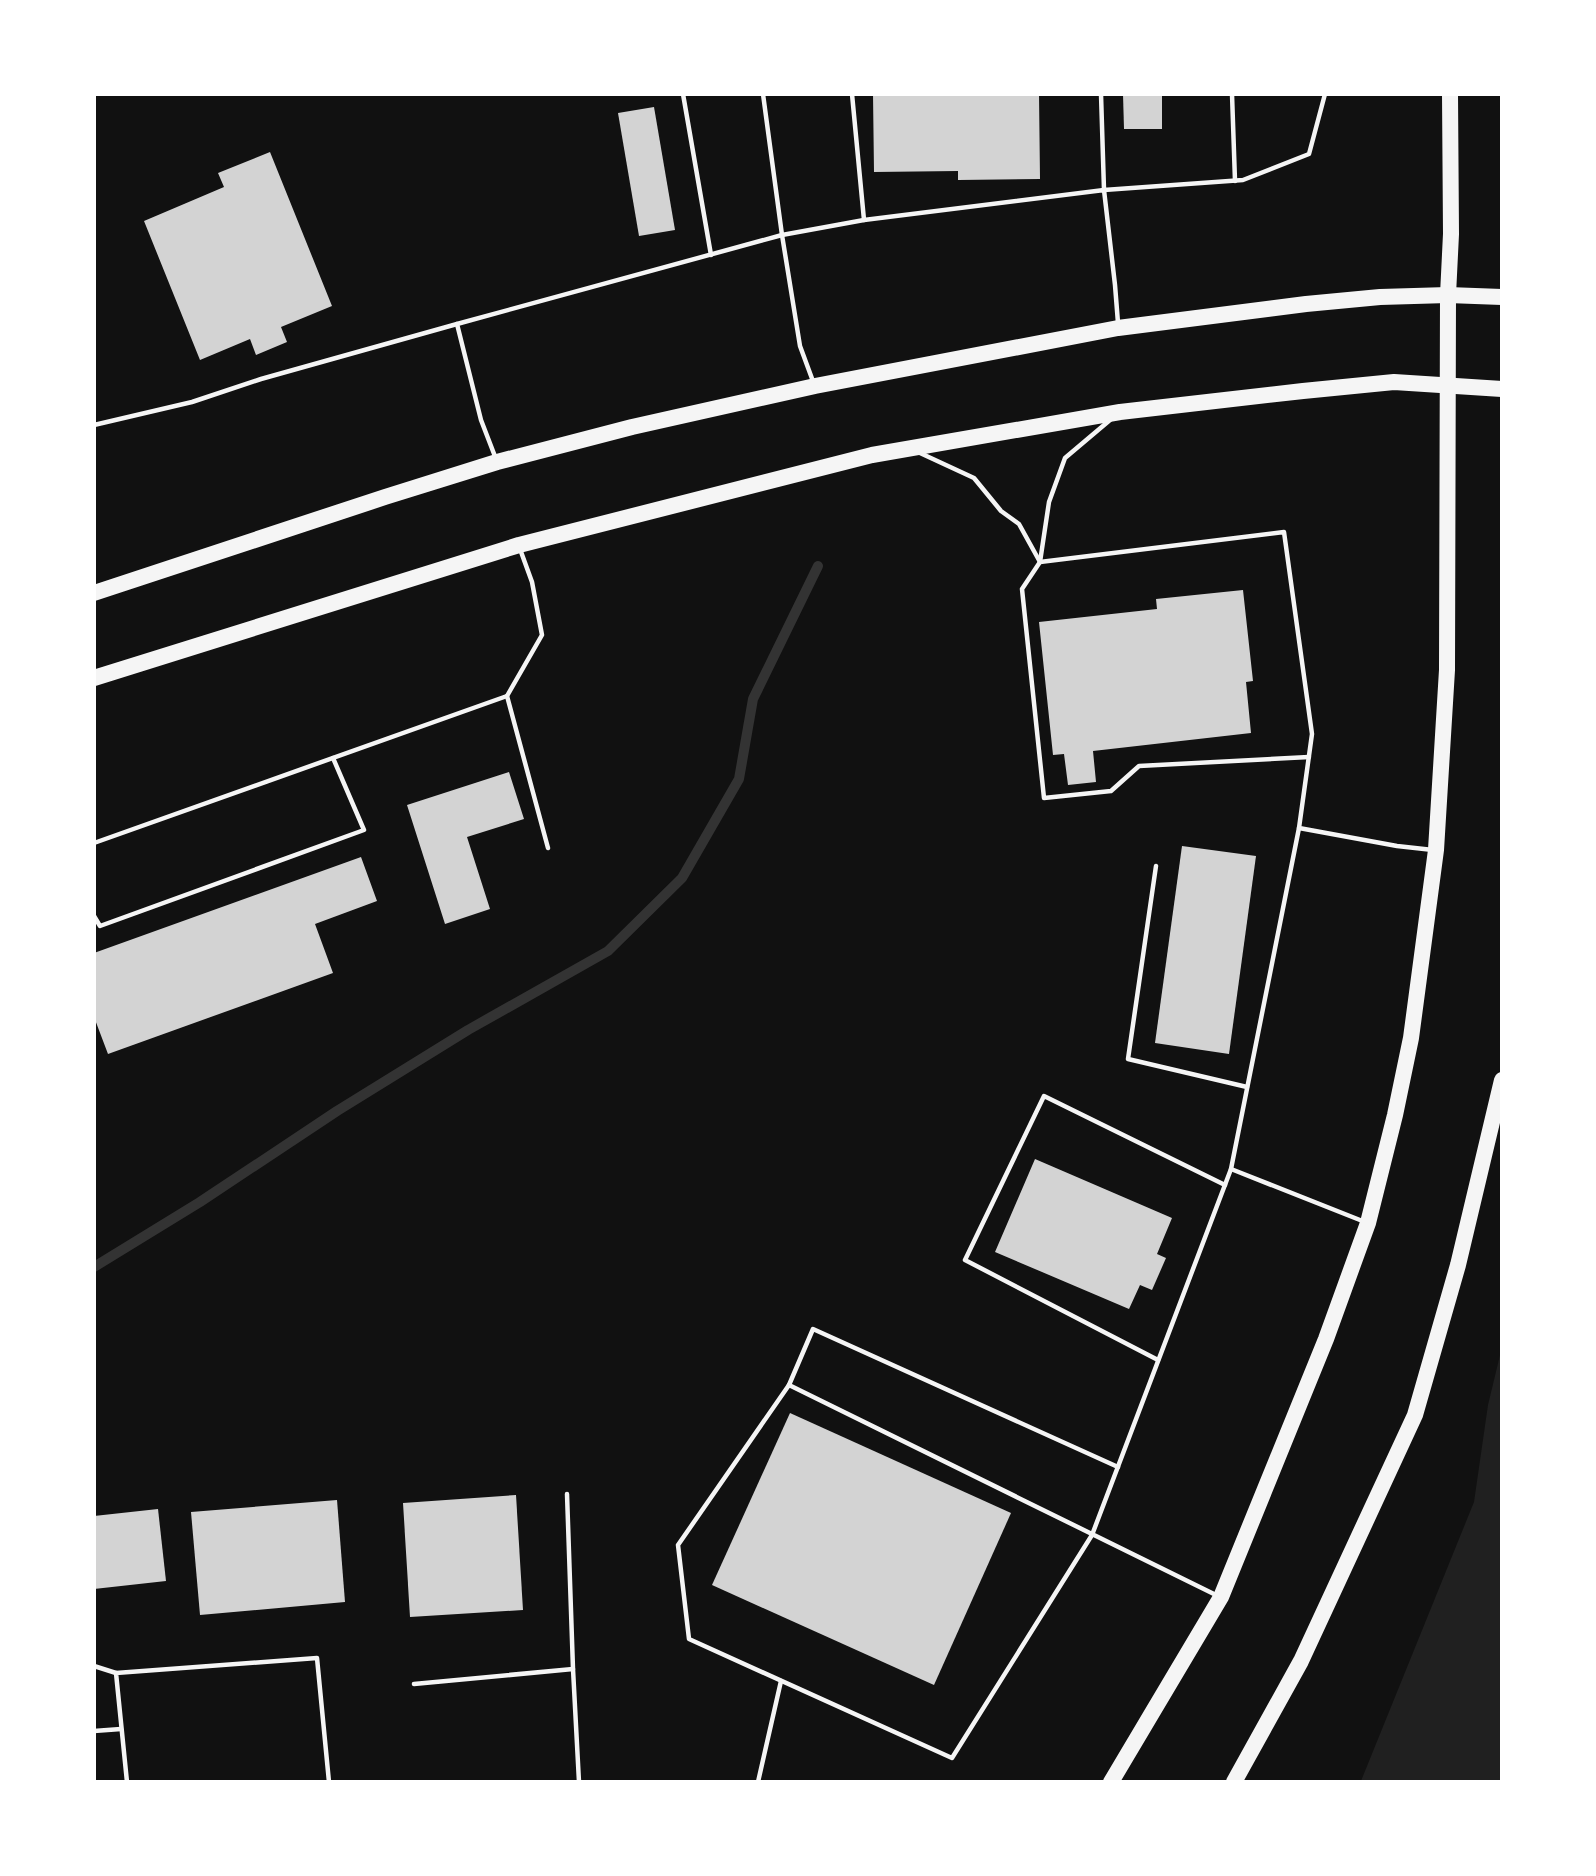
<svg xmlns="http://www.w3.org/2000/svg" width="1596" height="1876" font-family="Quicksand,sans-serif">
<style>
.green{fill:#202020}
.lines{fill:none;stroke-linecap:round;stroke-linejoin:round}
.stream{stroke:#333;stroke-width:10}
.building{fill:#d3d3d3}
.service{stroke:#f5f5f5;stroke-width:4.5}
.trunk{stroke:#f5f5f5;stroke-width:16}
</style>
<rect width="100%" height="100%" fill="#111"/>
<polygon class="green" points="1501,1351 1501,1781 1361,1781 1474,1502 1488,1405"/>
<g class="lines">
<polyline class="stream" points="94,1267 200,1202 337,1111 468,1030 608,951 682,878 739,779 753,699 818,566"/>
</g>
<g class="building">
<polygon points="873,94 1039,94 1040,179 958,180 958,171 874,172"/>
<polygon points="1123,94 1162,94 1162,129 1124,129"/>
<polygon points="654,107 675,230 639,236 618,113"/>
<polygon points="270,152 332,306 281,327 287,342 256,355 250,339 200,360 144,221 224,187 218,173"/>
<polygon points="1243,590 1253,681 1246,682 1251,733 1093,751 1096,782 1068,785 1064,754 1053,755 1039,622 1157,609 1156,599"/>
<polygon points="509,772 524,819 467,837 490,909 445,924 407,805"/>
<polygon points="1182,846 1256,856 1229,1054 1155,1043"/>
<polygon points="361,857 377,901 315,924 333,973 108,1054 94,1017 94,953"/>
<polygon points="1035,1159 1172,1218 1157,1254 1166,1258 1152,1290 1140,1285 1129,1309 995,1252"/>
<polygon points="790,1413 1011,1513 934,1685 712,1585"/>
<polygon points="516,1495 523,1610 410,1617 403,1503"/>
<polygon points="337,1500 345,1602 200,1615 191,1512"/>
<polygon points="158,1509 166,1581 94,1589 94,1516"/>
</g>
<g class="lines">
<g class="service">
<polyline points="683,94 711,255"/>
<polyline points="763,94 782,235 800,346 814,384"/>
<polyline points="852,94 864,220 1104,190 1115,285 1118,323"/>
<polyline points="1101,94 1104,190 1243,180 1309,154 1325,94"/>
<polyline points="1232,94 1235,181"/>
<polyline points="1110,420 1065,458 1049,502 1040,562 1022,589 1044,798 1111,791 1139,766 1309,757"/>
<polyline points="94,425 192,402 261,379 457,324"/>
<polyline points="920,453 974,478 1001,511 1019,524 1040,562"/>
<polyline points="496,459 481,420 457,324 782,235 864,220"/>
<polyline points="1040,562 1284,532 1312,734 1299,828 1397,846 1433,850"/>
<polyline points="507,696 548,848"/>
<polyline points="94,843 507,696 542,635 532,582 520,549"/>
<polyline points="1156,866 1128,1059 1247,1087"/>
<polyline points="94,916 100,926 364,830 333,758"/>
<polyline points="1231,1169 1365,1222"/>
<polyline points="1158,1360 965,1260 1044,1096 1225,1185"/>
<polyline points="789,1385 813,1329 1118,1467"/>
<polyline points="567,1494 573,1669 579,1782"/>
<polyline points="1218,1596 789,1385 678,1545 689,1639 952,1758 1092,1535 1231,1169 1299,828"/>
<polyline points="94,1666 116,1673"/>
<polyline points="414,1684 573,1669"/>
<polyline points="94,1731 121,1729"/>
<polyline points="127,1782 116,1673 317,1658 329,1782"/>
<polyline points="758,1782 781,1681"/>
</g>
<g class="trunk">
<polyline points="94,593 385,497 497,462 632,427 815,386 1118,328 1306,304 1380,297 1448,295 1502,297"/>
<polyline points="94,678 519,545 872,455 1120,412 1303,391 1394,382 1502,389"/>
<polyline points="1111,1782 1221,1597 1326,1339 1368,1223 1395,1115 1411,1038 1436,850 1447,670 1448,295 1451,234 1450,94"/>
<polyline points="1234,1782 1301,1661 1415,1415 1458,1265 1502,1080"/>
</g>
</g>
<rect width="1596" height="1876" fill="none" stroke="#ffffff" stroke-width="192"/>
</svg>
